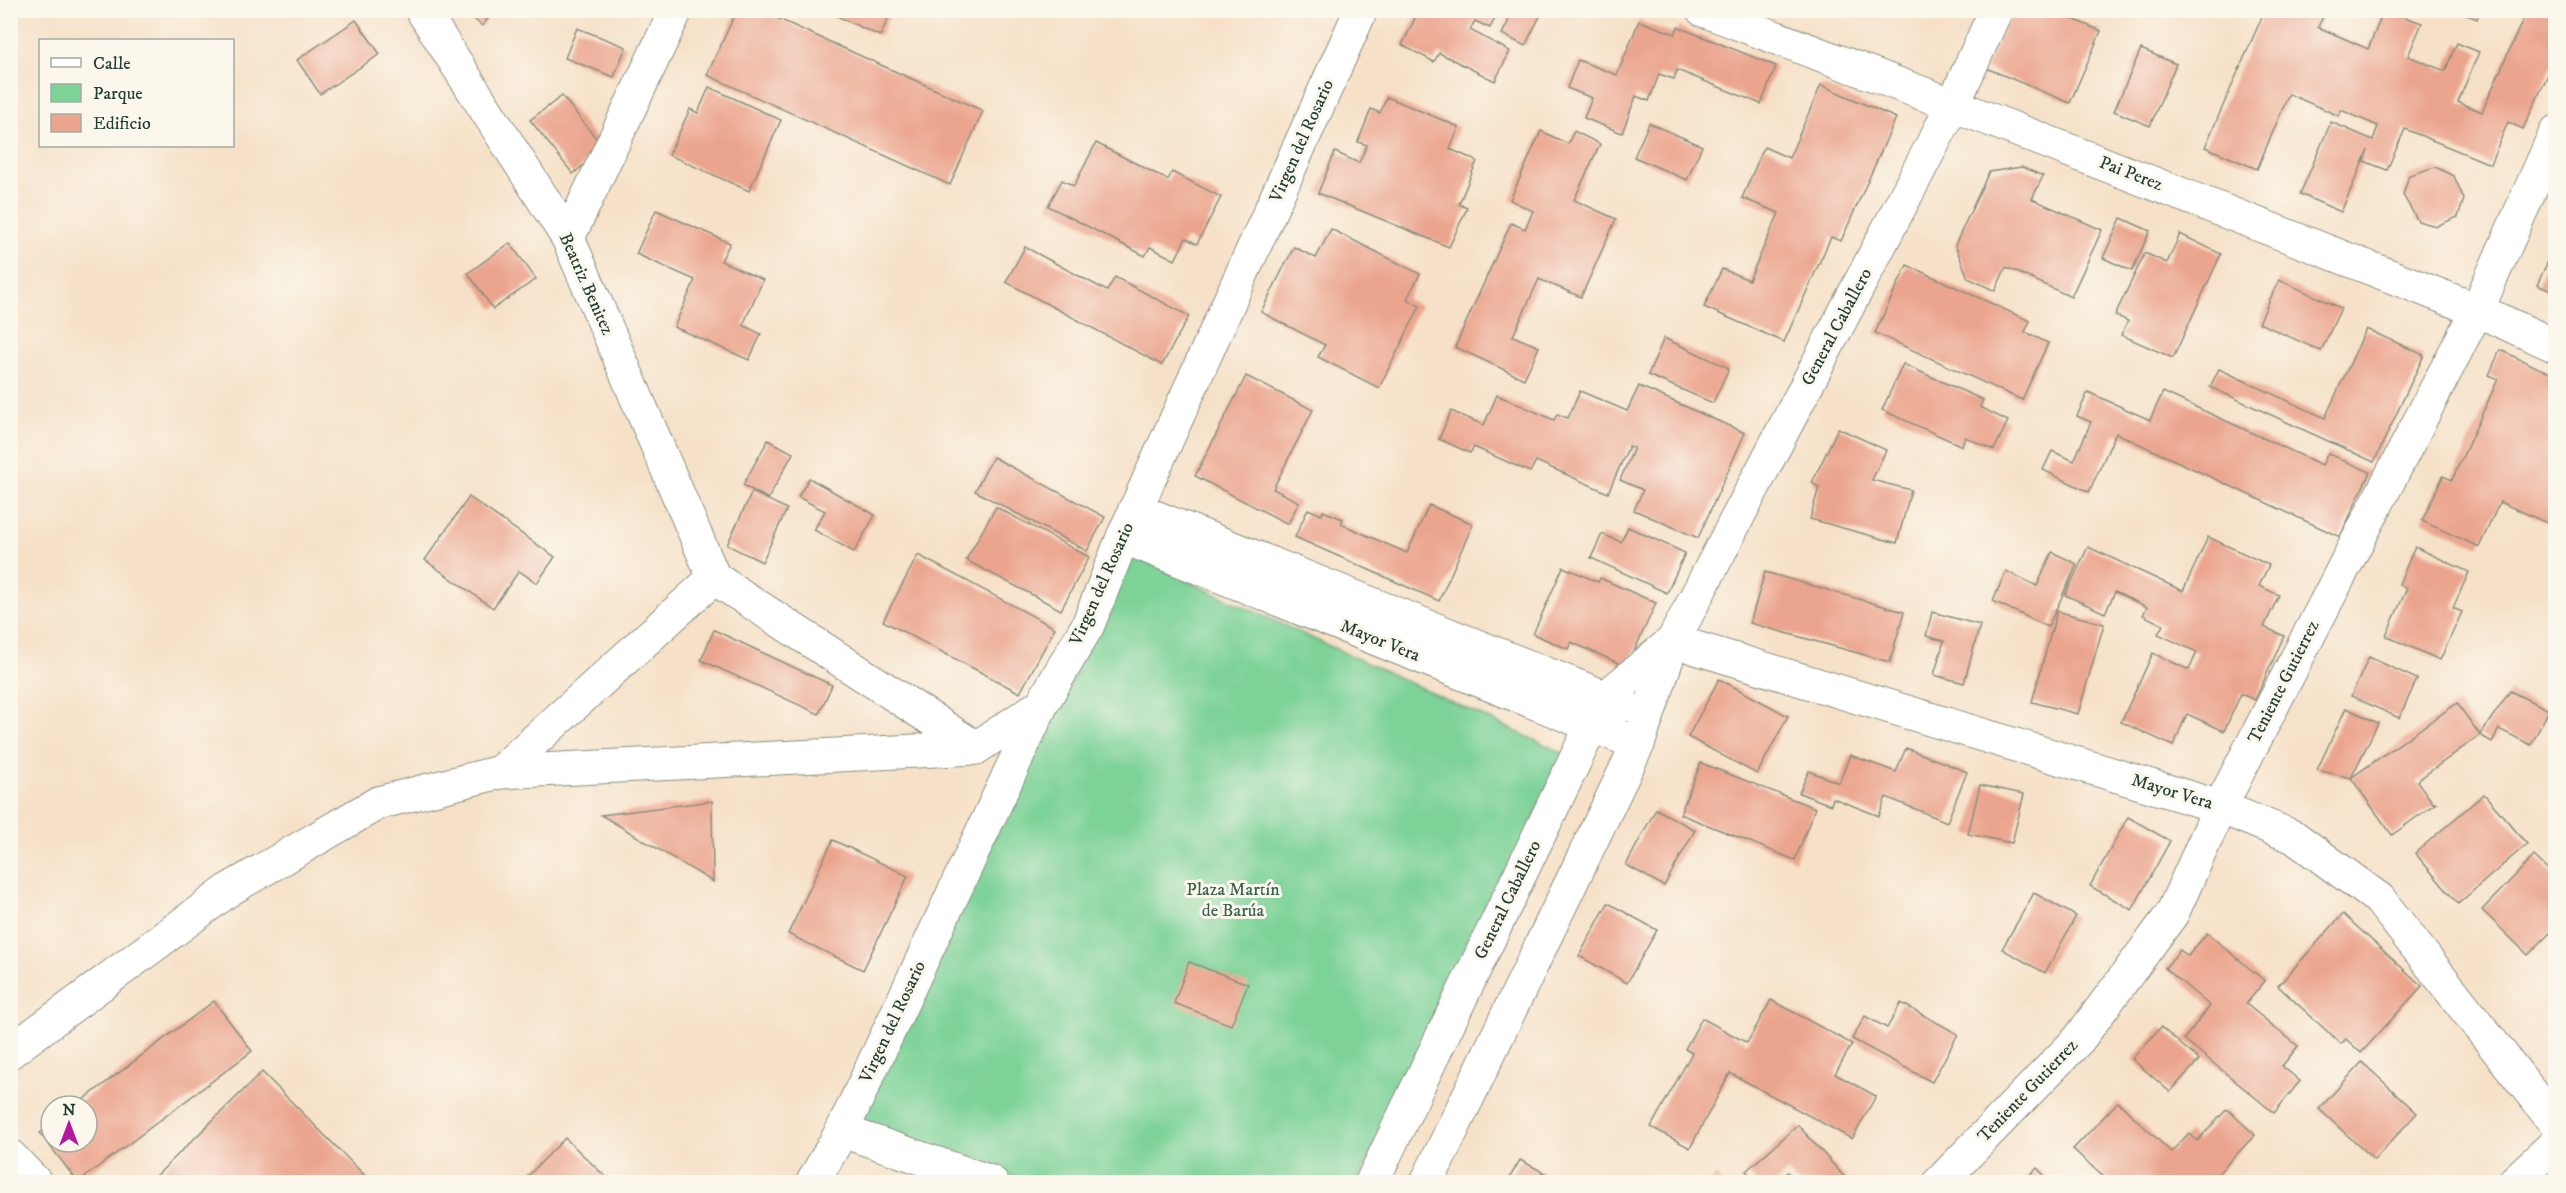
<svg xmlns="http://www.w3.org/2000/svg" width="2566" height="1193" font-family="'IM FELL DW Pica',serif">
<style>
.green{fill:#7cd297;stroke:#4e8866;stroke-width:1.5}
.building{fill:#eba58e}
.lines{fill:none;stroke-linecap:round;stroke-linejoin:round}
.minor-casing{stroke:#8a8f7e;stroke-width:35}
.minor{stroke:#fff;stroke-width:33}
.labels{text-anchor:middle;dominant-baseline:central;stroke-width:6;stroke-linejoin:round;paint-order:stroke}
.street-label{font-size:18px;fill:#1f3d34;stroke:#fbf7ec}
.park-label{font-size:18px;fill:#36624d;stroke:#fbf7ec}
</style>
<rect width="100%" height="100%" fill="#fbf7ec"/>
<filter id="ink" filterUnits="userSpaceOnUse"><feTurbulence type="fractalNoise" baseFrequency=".0167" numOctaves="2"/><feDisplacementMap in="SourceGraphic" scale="12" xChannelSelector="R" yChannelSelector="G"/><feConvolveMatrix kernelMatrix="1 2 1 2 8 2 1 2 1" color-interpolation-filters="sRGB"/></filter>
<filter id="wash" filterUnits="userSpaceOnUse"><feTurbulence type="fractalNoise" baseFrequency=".008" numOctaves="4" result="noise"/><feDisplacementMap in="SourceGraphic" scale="24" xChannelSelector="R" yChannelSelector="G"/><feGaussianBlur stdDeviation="1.35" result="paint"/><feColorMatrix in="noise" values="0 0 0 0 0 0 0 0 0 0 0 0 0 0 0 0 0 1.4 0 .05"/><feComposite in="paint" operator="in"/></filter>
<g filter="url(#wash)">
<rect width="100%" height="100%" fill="#f6e1c8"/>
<polygon class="green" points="1133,556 1565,754 1358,1182 1034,1182 852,1128"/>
<g id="blocks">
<g class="building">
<polygon points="464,10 495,10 482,26"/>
<polygon points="737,10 759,10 983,111 950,185 707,75"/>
<polygon points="824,10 892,10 880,36"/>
<polygon points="1419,10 1543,10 1525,46 1502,34 1509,20 1497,14 1490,28 1475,21 1470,30 1510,51 1495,81 1439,53 1434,62 1402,45"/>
<polygon points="2012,10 2069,10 2066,16 2101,31 2070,103 1986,68"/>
<polygon points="2265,10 2326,10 2318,27 2368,49 2384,10 2422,23 2408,56 2445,71 2457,43 2479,52 2458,102 2482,112 2527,10 2556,10 2556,57 2523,129 2508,122 2490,164 2405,129 2387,170 2364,161 2368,150 2341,212 2300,194 2331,122 2373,140 2378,126 2341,110 2339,116 2289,94 2257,169 2205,147"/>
<polygon points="2456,10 2480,10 2477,19"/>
<polygon points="356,20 380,54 320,94 297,60"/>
<polygon points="1639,21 1675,34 1678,27 1776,66 1761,104 1677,70 1674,79 1659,74 1649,101 1636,96 1622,133 1584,118 1592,98 1567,88 1578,60 1617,75"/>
<polygon points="577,28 626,47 614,77 565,58"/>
<polygon points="2141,49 2176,64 2150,126 2114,111"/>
<polygon points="1821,85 1896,118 1841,241 1831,237 1784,342 1704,307 1722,269 1749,280 1779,213 1742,198 1764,147 1789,158"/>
<polygon points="709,87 781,120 749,191 669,155 690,109 698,113"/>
<polygon points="562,96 604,148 573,174 530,120"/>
<polygon points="1387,97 1459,127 1450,149 1477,161 1459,204 1467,208 1449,247 1318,193 1335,152 1359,163 1367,145 1358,142 1371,109 1380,113"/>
<polygon points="1649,123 1702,146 1687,180 1634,157"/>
<polygon points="1541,131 1568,144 1574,131 1600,144 1574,200 1616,219 1581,297 1539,279 1513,336 1539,347 1524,379 1455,347 1511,223 1525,229 1533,211 1510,200"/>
<polygon points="1096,143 1168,180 1172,172 1221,197 1197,244 1186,238 1175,260 1150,247 1145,256 1048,206 1062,180 1074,186"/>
<polygon points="2022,167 2043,176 2032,199 2102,230 2071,297 2006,267 1995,291 1968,278 1955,245 1989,172"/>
<polygon points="2435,167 2454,176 2464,199 2458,217 2436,226 2418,221 2403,195 2409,175"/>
<polygon points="656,210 730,243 721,261 763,280 743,325 761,334 749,360 674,327 695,280 636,254"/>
<polygon points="2121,218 2150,231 2132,271 2103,258"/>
<polygon points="1331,229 1420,274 1407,299 1420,306 1379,388 1318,357 1325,345 1261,312 1294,247 1316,258"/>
<polygon points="2180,234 2221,254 2173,358 2121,335 2128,321 2115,315 2145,253 2167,263"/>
<polygon points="510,243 536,279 493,309 468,273"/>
<polygon points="2556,244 2556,293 2537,285"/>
<polygon points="1025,247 1107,291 1115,277 1189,316 1162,365 1006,282"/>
<polygon points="1907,265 2030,321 2025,332 2048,343 2022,400 1875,333"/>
<polygon points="2279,280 2341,308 2321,351 2259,323"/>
<polygon points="2366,329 2424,355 2374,462 2210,387 2219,369 2325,418"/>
<polygon points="1664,338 1729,368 1713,403 1648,375"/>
<polygon points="2500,350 2556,376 2556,527 2500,502 2479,547 2422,521 2443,476 2452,480 2498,379 2489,375"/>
<polygon points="1903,364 1983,400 1980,407 2008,421 1994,450 1965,437 1962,446 1882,410"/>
<polygon points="1246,376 1313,410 1273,489 1299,502 1288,524 1195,476"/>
<polygon points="1639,386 1745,433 1698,538 1634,510 1643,490 1620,480 1634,448 1629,446 1608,493 1536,461 1530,472 1474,447 1470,453 1439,439 1451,411 1484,425 1497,395 1554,420 1557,414 1568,418 1580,391 1627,411"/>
<polygon points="2088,392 2150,420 2163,392 2322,465 2328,453 2370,472 2340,537 2116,433 2089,492 2043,470 2052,451 2074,461 2091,422 2077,416"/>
<polygon points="1838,428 1886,450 1872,480 1911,490 1897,543 1810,519 1819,487 1812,483"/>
<polygon points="768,440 793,453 768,499 743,485"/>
<polygon points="993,457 1105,517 1087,551 975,491"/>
<polygon points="809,478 875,515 854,552 814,530 825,511 798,497"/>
<polygon points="752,492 787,509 762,562 727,545"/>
<polygon points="469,497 555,557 537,583 519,571 493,608 425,560"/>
<polygon points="1429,505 1473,524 1439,601 1295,537 1308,509 1322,515 1323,511 1343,519 1341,524 1407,553"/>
<polygon points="996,507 1089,557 1061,610 966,560"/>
<polygon points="1628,527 1685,553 1667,593 1591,558 1602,534 1621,542"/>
<polygon points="2208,537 2269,565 2259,586 2279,595 2264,627 2284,636 2255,700 2241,694 2224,731 2187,714 2173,746 2121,722 2153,653 2189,670 2197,652 2158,634 2163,625 2143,615 2147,607 2115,592 2105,613 2065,595 2088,547 2183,591"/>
<polygon points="2415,547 2469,572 2453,608 2462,612 2440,660 2386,636 2407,588 2399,584"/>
<polygon points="2052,552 2077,564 2048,627 1993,601 2006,571 2037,586"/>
<polygon points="918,555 1055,628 1020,693 883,621"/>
<polygon points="1563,567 1598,582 1600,578 1656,603 1627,667 1571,642 1568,649 1533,634"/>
<polygon points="1765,572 1904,612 1890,662 1750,623"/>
<polygon points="2057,611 2104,624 2078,714 2032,702"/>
<polygon points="1932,612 1980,625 1964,683 1934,675 1944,641 1926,636"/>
<polygon points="714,630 832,685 819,714 701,660"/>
<polygon points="2369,657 2417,679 2399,718 2351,696"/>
<polygon points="1719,679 1788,716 1757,774 1688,737"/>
<polygon points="2510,691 2549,710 2531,745 2499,729 2492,742 2480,735 2417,781 2433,803 2436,803 2392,835 2351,778 2457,703 2480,735"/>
<polygon points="2346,708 2378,723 2351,778 2317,770"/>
<polygon points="1906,748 1967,772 1947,822 1886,797 1879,816 1833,798 1831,805 1799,793 1809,771 1839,783 1850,755 1896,772"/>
<polygon points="1701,763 1815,808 1795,860 1680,814"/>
<polygon points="1980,785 2024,794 2012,843 1968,834"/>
<polygon points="2484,794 2527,844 2458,904 2415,853"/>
<polygon points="712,801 713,882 601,815"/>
<polygon points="1656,809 1695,830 1664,886 1626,865"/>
<polygon points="2128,817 2170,841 2132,910 2090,886"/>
<polygon points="833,840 908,876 863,970 788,934"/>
<polygon points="2534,856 2556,877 2556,927 2528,955 2482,910"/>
<polygon points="2034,893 2076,916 2045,973 2002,949"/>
<polygon points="1608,903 1657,930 1627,983 1579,956"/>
<polygon points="2343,914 2422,986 2361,1053 2346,1039 2341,1044 2278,986"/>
<polygon points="2207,933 2265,981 2246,1004 2298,1046 2282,1066 2300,1081 2274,1113 2184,1039 2210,1006 2165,968 2180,950 2188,956"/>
<polygon points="1189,962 1248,984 1231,1025 1174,1003"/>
<polygon points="1771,1000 1852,1044 1835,1074 1876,1096 1852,1139 1730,1073 1690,1148 1651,1127 1692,1053 1685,1049 1702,1018 1747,1043"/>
<polygon points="214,1001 252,1051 78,1182 40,1133 51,1124 51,1142 87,1142 87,1106 75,1106"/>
<polygon points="1901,1003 1958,1034 1932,1082 1852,1039 1865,1016 1887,1028"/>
<polygon points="2161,1027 2199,1060 2170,1092 2132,1059"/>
<polygon points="2362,1062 2417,1113 2374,1160 2319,1109"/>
<polygon points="262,1072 371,1182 150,1182"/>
<polygon points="2118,1102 2171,1152 2189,1133 2197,1141 2227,1109 2255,1135 2210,1182 2109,1182 2073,1149"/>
<polygon points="1798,1125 1849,1182 1797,1182 1788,1172 1776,1182 1757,1182 1746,1171"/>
<polygon points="565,1138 611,1182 522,1182"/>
<polygon points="1520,1160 1562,1182 1507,1182"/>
<polygon points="2037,1168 2051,1182 2022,1182"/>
<polygon points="1716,1176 1722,1182 1709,1182"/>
</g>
</g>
</g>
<g filter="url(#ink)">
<use href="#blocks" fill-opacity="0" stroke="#8a8f7e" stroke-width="1.5"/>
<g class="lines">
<defs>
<g id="minor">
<polyline points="422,10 568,238 714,578"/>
<polyline points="1703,10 1953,105 2477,310 2556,346"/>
<polyline points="568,238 676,10"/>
<polyline points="1135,509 1624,705"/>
<polyline points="1123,537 1638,744"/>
<polyline points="1673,641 2220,807 2294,837 2379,899 2556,1124"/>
<polyline points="500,772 714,578 976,748"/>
<polyline points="10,1052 230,889 378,803 500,772 976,748 1041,705"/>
<polyline points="842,1131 991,1182"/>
<polyline points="10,1156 35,1182"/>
<polyline points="813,1182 842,1131 1042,704 1088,625 1123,537 1361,10"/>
<polyline points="1372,1182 1605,698 1673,641"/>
<polyline points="1427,1182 1638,744 1673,641 1953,105 1996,10"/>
<polyline points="1940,1182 2079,1039 2172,914 2220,807 2477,310 2556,132"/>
<polyline points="2514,1182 2556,1143"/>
</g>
</defs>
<use href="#minor" class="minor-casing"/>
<use href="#minor" class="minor"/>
</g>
</g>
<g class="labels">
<g class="street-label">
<text transform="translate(1302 141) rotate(-66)">Virgen del Rosario</text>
<text transform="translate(2131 174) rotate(21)">Pai Perez</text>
<text transform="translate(586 284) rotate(66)">Beatriz Benitez</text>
<text transform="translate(1837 327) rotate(-62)">General Caballero</text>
<text transform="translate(1102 584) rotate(-66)">Virgen del Rosario</text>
<text transform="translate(1380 641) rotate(22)">Mayor Vera</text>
<text transform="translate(2284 682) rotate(-63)">Teniente Gutierrez</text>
<text transform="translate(2172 792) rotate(17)">Mayor Vera</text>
<text transform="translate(1508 900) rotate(-64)">General Caballero</text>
<text transform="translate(893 1022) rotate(-65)">Virgen del Rosario</text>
<text transform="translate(2028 1091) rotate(-46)">Teniente Gutierrez</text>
</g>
<g class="park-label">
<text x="1233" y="890">Plaza Martín<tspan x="1233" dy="21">de Barúa</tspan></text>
</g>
</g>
<rect width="2566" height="1193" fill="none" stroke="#fbf7ec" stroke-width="36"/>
<rect x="39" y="39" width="195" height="108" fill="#fbf7ec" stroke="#a3ada2" stroke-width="1.5"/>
<rect x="51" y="58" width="30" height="9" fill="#ffffff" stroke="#a3ada2" stroke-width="1.5"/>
<text x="93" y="69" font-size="18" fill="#1f3d34">Calle</text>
<rect x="51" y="84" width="30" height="18" fill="#7cd297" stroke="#a3ada2" stroke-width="1.5"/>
<text x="93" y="99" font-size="18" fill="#1f3d34">Parque</text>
<rect x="51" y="114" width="30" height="18" fill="#eba58e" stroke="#a3ada2" stroke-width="1.5"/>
<text x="93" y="129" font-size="18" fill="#1f3d34">Edificio</text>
<g transform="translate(69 1124)"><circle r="28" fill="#fbf7ec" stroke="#a3ada2" stroke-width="1.5"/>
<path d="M0-4.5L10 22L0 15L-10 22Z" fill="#b5179e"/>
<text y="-9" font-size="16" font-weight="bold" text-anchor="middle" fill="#1f3d34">N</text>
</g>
</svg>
